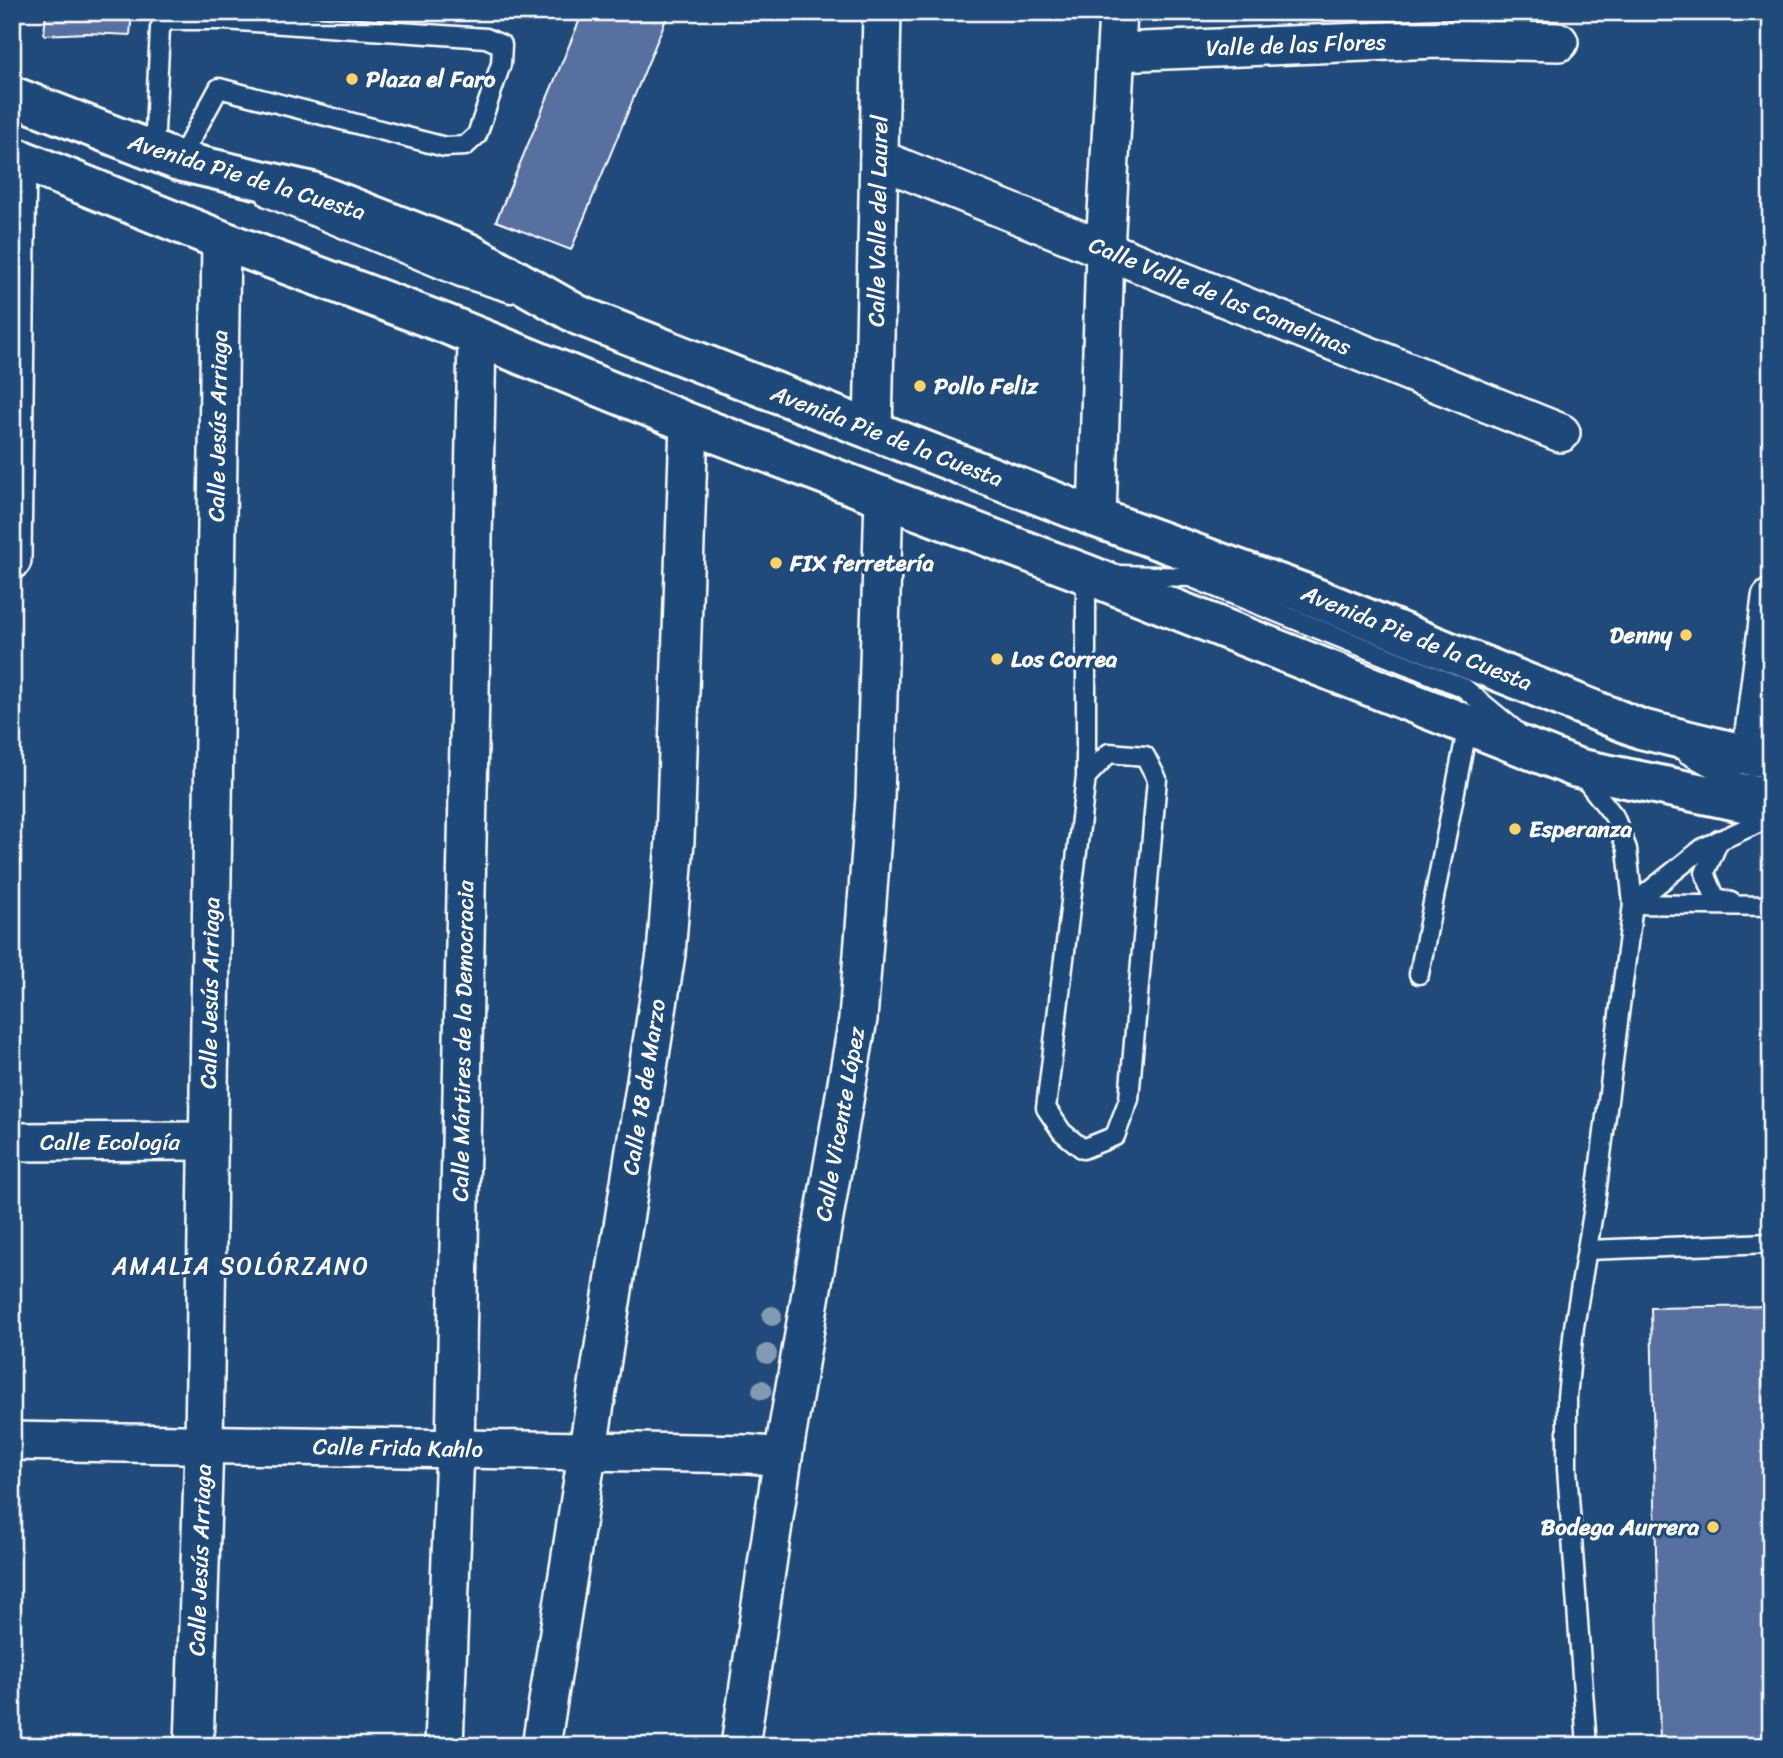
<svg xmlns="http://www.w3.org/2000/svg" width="1783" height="1758" font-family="Sriracha,sans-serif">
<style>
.building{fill:#586f9f;stroke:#fff;stroke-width:2}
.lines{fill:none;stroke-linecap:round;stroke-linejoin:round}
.service-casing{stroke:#fff;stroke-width:23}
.minor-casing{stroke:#fff;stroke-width:42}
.secondary-casing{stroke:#fff;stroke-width:44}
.service{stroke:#1f4a7a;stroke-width:18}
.minor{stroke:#1f4a7a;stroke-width:37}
.secondary{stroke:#1f4a7a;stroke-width:38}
.tree{fill:#839bb2}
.poi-dot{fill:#ffd166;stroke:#1f4a7a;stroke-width:2.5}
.labels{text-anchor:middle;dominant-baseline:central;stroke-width:6;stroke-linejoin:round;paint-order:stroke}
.street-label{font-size:23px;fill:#fff;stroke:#1f4a7a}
.poi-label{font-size:23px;font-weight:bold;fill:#fff;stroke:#1f4a7a;text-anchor:start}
.neighbourhood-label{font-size:24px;letter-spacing:2px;fill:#fff;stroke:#1f4a7a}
</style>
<rect width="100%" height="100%" fill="#1f4a7a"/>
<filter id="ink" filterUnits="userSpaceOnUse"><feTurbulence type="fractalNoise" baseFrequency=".0143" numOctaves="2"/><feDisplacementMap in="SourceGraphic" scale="14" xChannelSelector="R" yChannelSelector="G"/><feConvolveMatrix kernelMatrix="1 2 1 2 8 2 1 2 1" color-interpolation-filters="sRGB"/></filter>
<g filter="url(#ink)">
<g class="building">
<polygon points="46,12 132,12 130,35 87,33 44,35"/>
<polygon points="583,12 669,12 571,250 496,221"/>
<polygon points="1771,1306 1771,1746 1660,1746 1651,1308"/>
</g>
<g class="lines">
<defs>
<g id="service">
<polyline points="154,151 160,28 167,20 224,20 486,38 502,45 501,64 477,135 465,146 445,147 219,88 179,161 183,162"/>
<polyline points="267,197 460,277 511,293"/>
<polyline points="1120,575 1190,577 1464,688 1516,731"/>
<polyline points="1687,754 1740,783 1771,786"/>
<polyline points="1581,774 1614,816 1627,849 1633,904 1596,1195 1574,1327 1567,1397 1567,1469 1587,1746"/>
<polyline points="1086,777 1109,753 1145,756 1157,779 1129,1099 1115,1136 1083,1149 1062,1132 1046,1108 1086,777 1086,574 1088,574"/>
<polyline points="1719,840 1705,873 1715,897 1731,902"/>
<polyline points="1633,904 1703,848 1771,817"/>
<polyline points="1633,904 1771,906"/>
<polyline points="1419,974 1468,725"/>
<polyline points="1587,1250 1771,1243"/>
</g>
<g id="minor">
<polyline points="1117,52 1438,39 1559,42"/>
<polyline points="879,159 1561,433"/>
<polyline points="873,431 882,12"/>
<polyline points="1097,518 1105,250 1118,12"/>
<polyline points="12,560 17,158"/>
<polyline points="1751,756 1771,598"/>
<polyline points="12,1142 208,1141"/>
<polyline points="12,1441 749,1454 783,1457"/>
<polyline points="194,1746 204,1445 221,240"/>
<polyline points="444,1746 455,1449 477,337"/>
<polyline points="541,1746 666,954 675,841 689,423"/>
<polyline points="740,1746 783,1457 858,1019 875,798 884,496"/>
</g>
<g id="secondary">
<polyline points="12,96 179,161 312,192 469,253 578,315 1097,518 1301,592 1641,729 1751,756 1771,757"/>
<polyline points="12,156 221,240 446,324 689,423 1086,574 1577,768 1771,808"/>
</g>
</defs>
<use href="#service" class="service-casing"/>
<use href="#minor" class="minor-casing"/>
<use href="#secondary" class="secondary-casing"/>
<use href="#service" class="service"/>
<use href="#minor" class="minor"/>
<use href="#secondary" class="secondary"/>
</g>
<g class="tree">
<circle cx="772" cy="1316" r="10"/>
<circle cx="767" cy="1354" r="10"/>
<circle cx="762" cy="1390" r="10"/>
</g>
</g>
<g class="poi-dot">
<circle cx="352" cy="79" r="7"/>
<circle cx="920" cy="386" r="7"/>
<circle cx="776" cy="563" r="7"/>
<circle cx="1686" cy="635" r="7"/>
<circle cx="997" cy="659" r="7"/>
<circle cx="1515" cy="829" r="7"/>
<circle cx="1713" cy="1527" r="7"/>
</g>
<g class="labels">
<g class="street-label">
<text transform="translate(1296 45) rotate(-2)">Valle de las Flores</text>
<text transform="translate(247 177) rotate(17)">Avenida Pie de la Cuesta</text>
<text transform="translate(878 221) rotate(-89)">Calle Valle del Laurel</text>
<text transform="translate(1220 296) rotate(22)">Calle Valle de las Camelinas</text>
<text transform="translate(218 426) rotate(-89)">Calle Jesús Arriaga</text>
<text transform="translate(887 436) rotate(21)">Avenida Pie de la Cuesta</text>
<text transform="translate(1417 638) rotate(22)">Avenida Pie de la Cuesta</text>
<text transform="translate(210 993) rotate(-89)">Calle Jesús Arriaga</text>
<text transform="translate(463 1041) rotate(-89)">Calle Mártires de la Democracia</text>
<text transform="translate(644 1087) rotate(-81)">Calle 18 de Marzo</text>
<text transform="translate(840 1124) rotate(-80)">Calle Vicente López</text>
<text x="110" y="1142">Calle Ecología</text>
<text transform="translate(398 1448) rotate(1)">Calle Frida Kahlo</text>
<text transform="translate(200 1560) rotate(-88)">Calle Jesús Arriaga</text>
</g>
<g class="poi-label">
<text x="366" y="79">Plaza el Faro</text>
<text x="934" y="386">Pollo Feliz</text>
<text x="790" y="563">FIX ferretería</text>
<text x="1672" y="635" text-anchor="end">Denny</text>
<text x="1011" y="659">Los Correa</text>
<text x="1529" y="829">Esperanza</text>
<text x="1699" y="1527" text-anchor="end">Bodega Aurrera</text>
</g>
<g class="neighbourhood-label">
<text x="241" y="1266">AMALIA SOLÓRZANO</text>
</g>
</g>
<rect width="1783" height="1758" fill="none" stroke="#1f4a7a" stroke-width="42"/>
<rect x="21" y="21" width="1741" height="1716" fill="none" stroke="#fff" stroke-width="2.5" filter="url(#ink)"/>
</svg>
